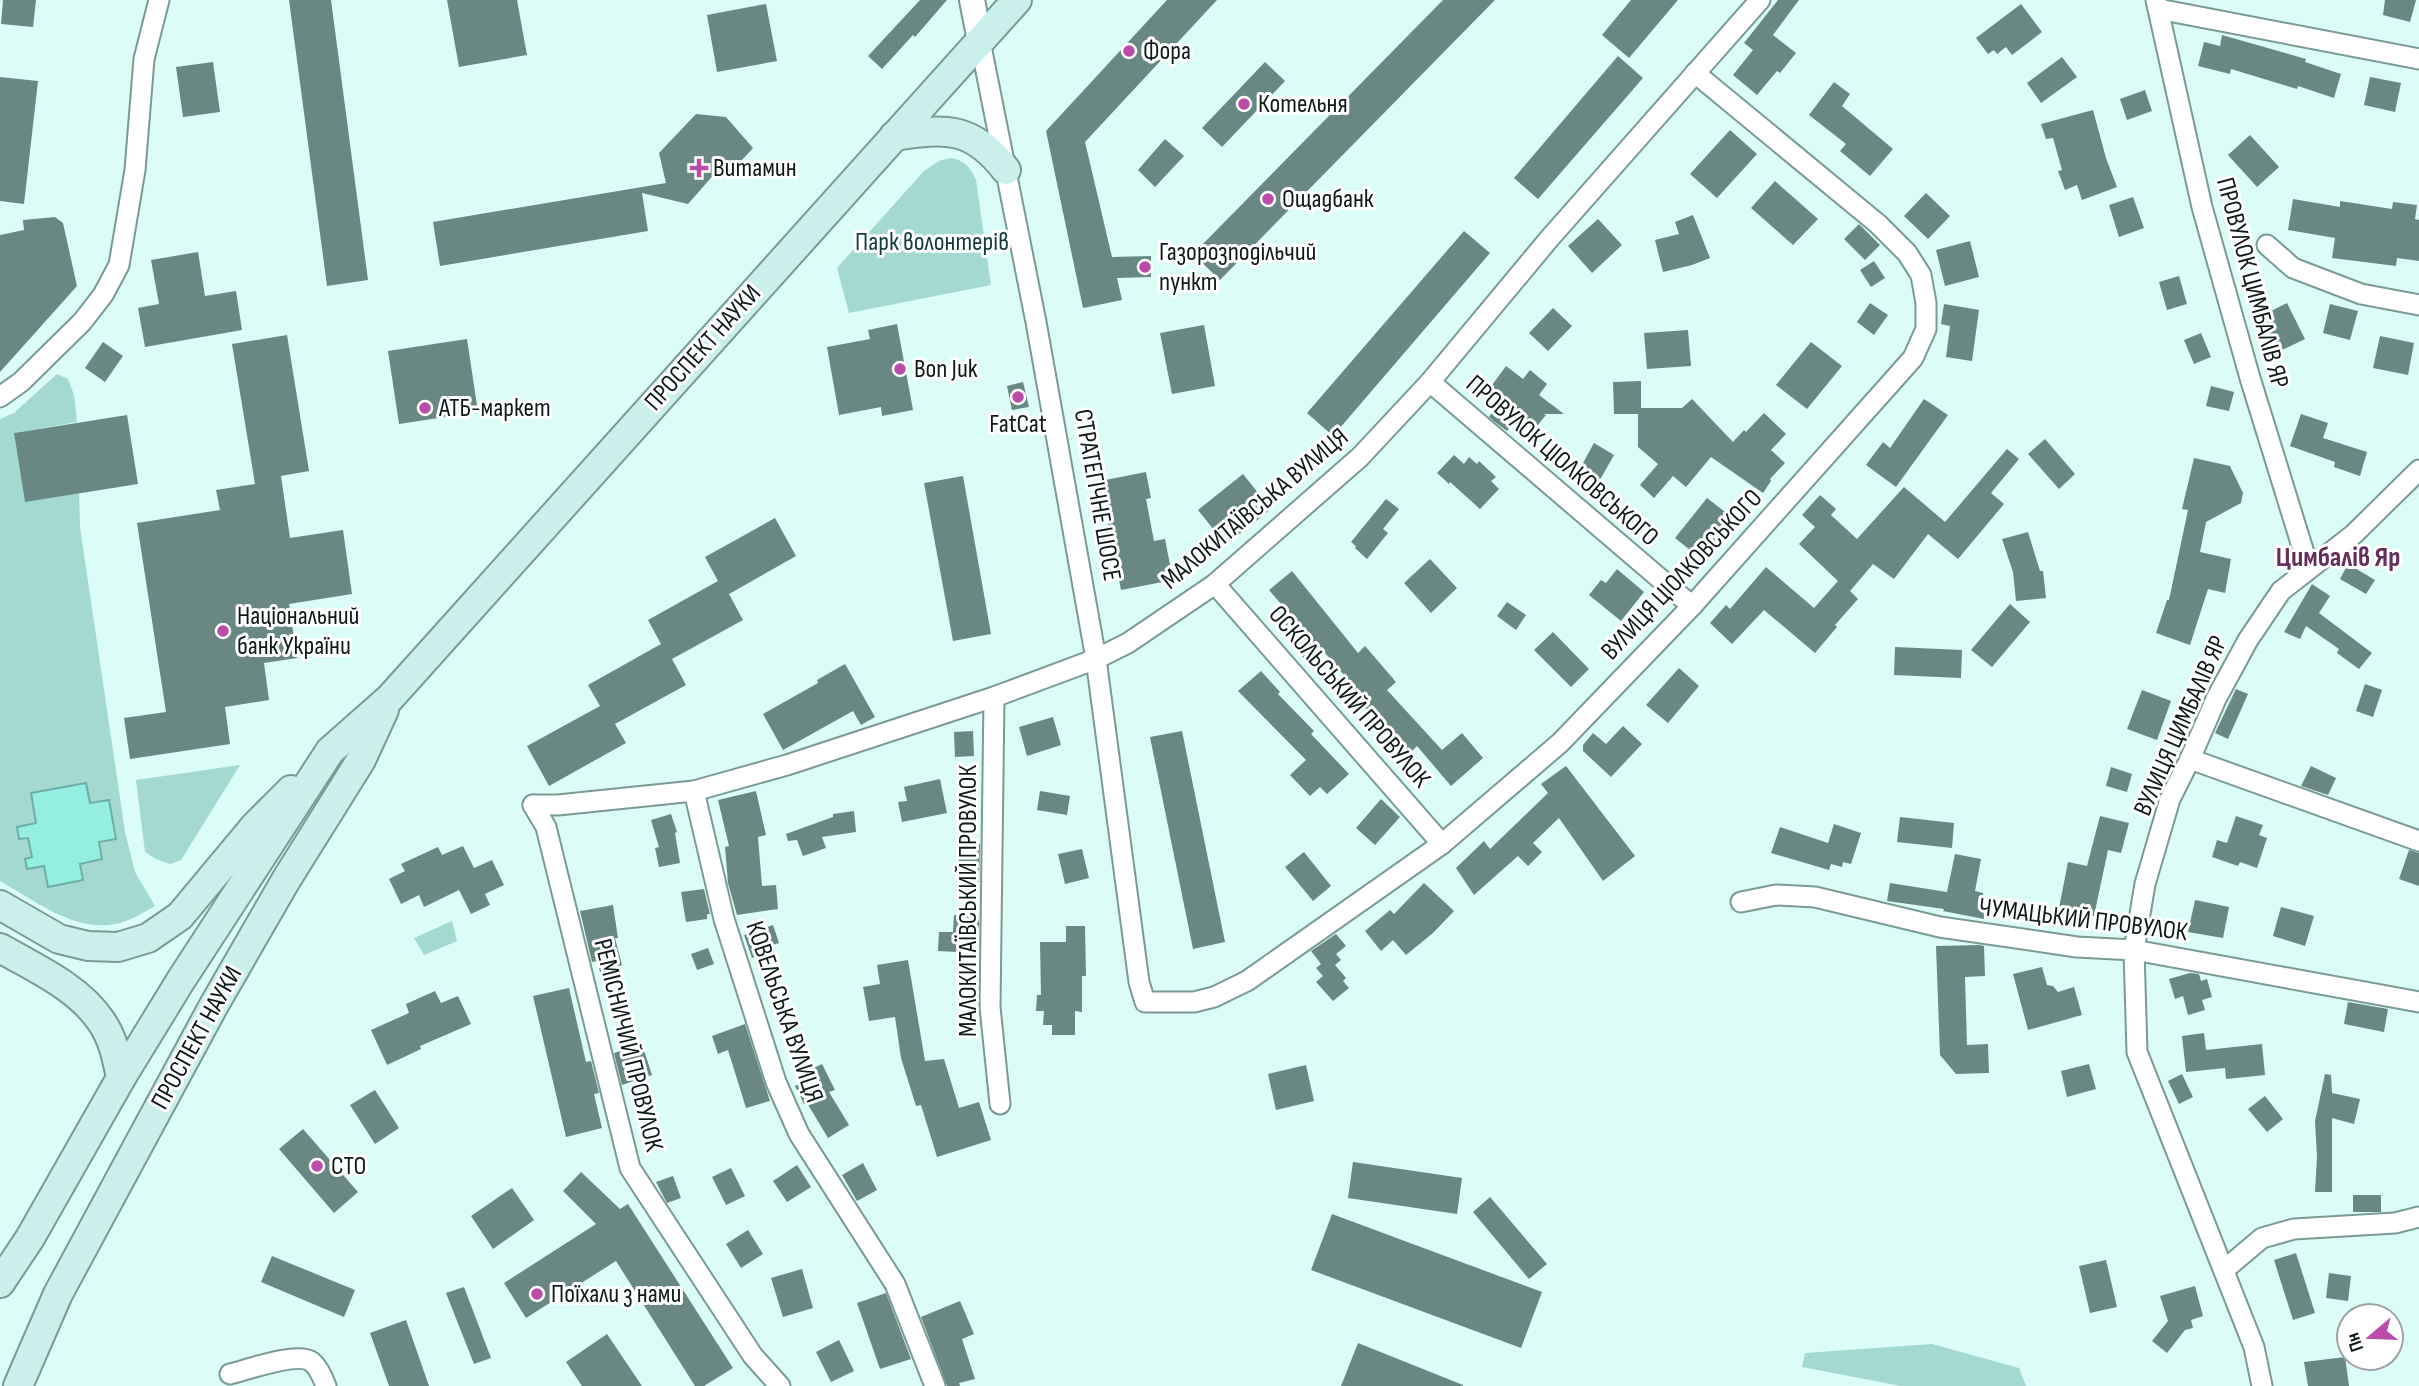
<svg xmlns="http://www.w3.org/2000/svg" width="2419" height="1386" font-family="'Sofia Sans Condensed',sans-serif">
<style>
.green{fill:#a4d9d1}
.water{fill:#94efe2;stroke:#6cafa6;stroke-width:2}
.building{fill:#698883}
.lines{fill:none;stroke-linecap:round;stroke-linejoin:round}
.minor-casing{stroke:#7a9a95;stroke-width:23}
.tertiary-casing{stroke:#7a9a95;stroke-width:28}
.secondary-casing{stroke:#7a9a95;stroke-width:32}
.minor{stroke:#fff;stroke-width:19}
.tertiary{stroke:#fff;stroke-width:24}
.secondary{stroke:#caf0ec;stroke-width:28}
.poi-dot{fill:#bc4ca9;stroke:#fff;stroke-width:2.5}
.labels{text-anchor:middle;dominant-baseline:central;stroke-width:6;stroke-linejoin:round;paint-order:stroke}
.poi-label{font-size:26px;fill:#0e1a19;stroke:#fff;text-anchor:start}
.park-label{font-size:26px;fill:#113c38;stroke:#fff}
.street-label{font-size:26px;fill:#0e1a19;stroke:#fff}
.neighbourhood-label{font-size:28px;font-weight:bold;fill:#652e5b;stroke:#fff}
</style>
<rect width="100%" height="100%" fill="#dbfcf7"/>
<g class="green">
<path d="M 950,158 C 965,160 970,167 976,180 L 991,285 L 849,313 L 837,268 L 924,171 L 939,161 Z"/>
<path d="M 57,374 L 68,379 L 74,395 L 77,422 L 14,433 L 25,501 L 79,493 L 80,527 L 125,832 L 135,872 L 155,906 C 142,913 129,922 115,924 C 74,932 34,900 0,881 L 0,419 L 14,413 Z"/>
<polygon points="240,765 181,860 170,864 156,859 145,852 136,780"/>
<polygon points="452,921 457,941 424,955 414,938"/>
<polygon points="1932,1344 2019,1368 2026,1386 1901,1386 1802,1367 1805,1353"/>
</g>
<polygon class="water" points="86,783 90,803 109,800 116,839 99,842 102,859 80,864 83,880 48,887 44,866 27,869 25,859 32,857 28,838 19,839 17,827 36,823 31,793"/>
<g class="building">
<polygon points="3,0 36,0 33,27 1,24"/>
<polygon points="289,0 331,0 368,280 327,286"/>
<polygon points="447,0 517,0 527,55 459,67"/>
<polygon points="920,0 947,0 915,37 913,35 882,69 868,56"/>
<polygon points="1167,0 1217,0 1085,142 1112,257 1151,256 1151,277 1117,278 1122,300 1083,308 1046,131"/>
<polygon points="1443,0 1495,0 1220,280 1193,254"/>
<polygon points="1631,0 1678,0 1629,58 1602,35"/>
<polygon points="1778,0 1799,0 1773,35 1796,53 1780,73 1777,71 1757,95 1733,75 1753,50 1744,43"/>
<polygon points="2385,0 2416,0 2410,22 2383,15"/>
<polygon points="766,4 777,61 717,72 707,15"/>
<polygon points="2021,4 2042,32 2012,55 2006,47 1997,54 1994,50 1988,54 1976,38"/>
<polygon points="2222,35 2306,59 2305,62 2341,74 2334,98 2298,86 2297,89 2231,69 2230,74 2198,66 2204,42 2220,46"/>
<polygon points="1618,56 1643,78 1538,199 1514,178"/>
<polygon points="2062,57 2077,77 2041,103 2027,83"/>
<polygon points="213,62 220,112 183,117 176,67"/>
<polygon points="1265,62 1285,81 1222,147 1202,128"/>
<polygon points="0,77 38,81 24,204 0,201"/>
<polygon points="2370,77 2401,83 2395,112 2364,105"/>
<polygon points="1834,82 1850,94 1842,106 1893,149 1870,176 1840,151 1846,144 1809,115"/>
<polygon points="2145,90 2152,111 2127,120 2120,99"/>
<polygon points="2093,110 2106,158 2117,187 2082,200 2077,185 2065,190 2058,171 2062,170 2053,138 2046,139 2041,124"/>
<polygon points="696,114 726,117 753,148 732,171 724,163 688,204 642,193 648,231 440,266 433,222 666,183 659,153"/>
<polygon points="1730,130 1757,154 1717,198 1690,174"/>
<polygon points="2250,135 2279,167 2257,187 2228,155"/>
<polygon points="1165,139 1184,156 1155,187 1138,170"/>
<polygon points="1775,181 1818,219 1793,245 1751,208"/>
<polygon points="1926,193 1950,216 1928,239 1904,216"/>
<polygon points="2133,197 2144,228 2119,237 2109,205"/>
<polygon points="2293,199 2340,207 2340,201 2392,209 2393,202 2417,205 2415,219 2419,220 2419,261 2397,258 2396,266 2332,258 2335,238 2288,230"/>
<polygon points="1693,215 1710,258 1692,265 1663,272 1655,240 1679,234 1675,222"/>
<polygon points="55,217 63,223 77,286 0,372 0,235 24,230 23,220"/>
<polygon points="1598,219 1622,245 1592,273 1568,246"/>
<polygon points="1859,224 1880,245 1865,260 1844,239"/>
<polygon points="1464,231 1490,253 1333,436 1307,413"/>
<polygon points="1970,241 1979,277 1945,286 1936,250"/>
<polygon points="198,252 205,296 236,291 242,330 145,347 138,308 159,304 151,260"/>
<polygon points="1874,261 1885,278 1871,287 1860,270"/>
<polygon points="2179,276 2187,304 2167,310 2159,282"/>
<polygon points="1870,303 1888,315 1874,335 1857,322"/>
<polygon points="2287,303 2305,339 2278,352 2261,316"/>
<polygon points="1944,304 1979,310 1972,361 1946,357 1950,326 1941,324"/>
<polygon points="2330,304 2358,311 2350,340 2323,333"/>
<polygon points="1553,308 1572,326 1548,351 1529,333"/>
<polygon points="897,324 913,410 882,416 881,407 839,415 827,347 870,339 868,330"/>
<polygon points="1204,325 1215,386 1172,394 1160,333"/>
<polygon points="1688,330 1691,366 1647,369 1644,333"/>
<polygon points="2201,333 2211,357 2194,364 2184,340"/>
<polygon points="287,335 309,471 281,476 290,538 343,530 352,594 289,604 297,658 264,663 269,700 225,707 230,744 130,759 124,718 166,712 137,523 220,510 216,490 255,484 232,344"/>
<polygon points="2380,336 2414,343 2408,375 2373,368"/>
<polygon points="467,339 478,412 399,424 388,351"/>
<polygon points="103,342 123,356 105,382 85,368"/>
<polygon points="1811,342 1842,366 1807,409 1776,385"/>
<polygon points="1506,366 1523,379 1530,370 1547,384 1539,395 1564,414 1543,414 1546,415 1533,431 1517,419 1507,431 1495,422 1489,417 1500,402 1487,392"/>
<polygon points="1641,381 1641,408 1682,408 1692,399 1733,442 1744,430 1746,432 1764,413 1786,434 1771,450 1785,463 1770,479 1771,481 1763,493 1711,457 1686,487 1673,476 1654,498 1640,485 1658,464 1638,447 1638,414 1614,414 1613,382"/>
<polygon points="1023,382 1029,407 1012,410 1007,386"/>
<polygon points="2211,386 2234,392 2229,411 2206,406"/>
<polygon points="1924,399 1948,415 1896,487 1866,465 1883,442 1890,448"/>
<polygon points="2301,414 2328,423 2323,438 2367,452 2360,476 2334,467 2335,462 2290,446"/>
<polygon points="127,415 138,484 25,502 14,433"/>
<polygon points="2045,439 2075,474 2059,489 2028,454"/>
<polygon points="1594,443 1614,455 1593,492 1573,481"/>
<polygon points="2007,449 2019,459 1991,493 2004,504 1958,559 1928,534 1894,579 1873,564 1850,591 1858,599 1835,625 1837,627 1815,653 1764,610 1732,644 1710,623 1726,605 1730,609 1766,567 1814,608 1838,581 1799,544 1815,527 1802,515 1820,495 1836,509 1831,515 1857,539 1904,487 1945,522"/>
<polygon points="1454,455 1464,464 1469,457 1477,464 1479,461 1496,477 1491,481 1499,489 1480,509 1450,482 1449,484 1437,473"/>
<polygon points="2194,458 2230,466 2243,493 2241,503 2206,522 2200,552 2231,559 2225,593 2208,589 2190,645 2156,633 2167,600 2169,600 2188,510 2182,509"/>
<polygon points="1146,472 1151,498 1146,499 1154,541 1165,539 1173,580 1121,590 1100,481"/>
<polygon points="1243,474 1271,509 1226,545 1198,510"/>
<polygon points="963,476 991,634 953,641 924,483"/>
<polygon points="1707,498 1738,522 1706,563 1675,538"/>
<polygon points="1386,499 1399,509 1383,529 1388,533 1367,559 1355,548 1356,546 1351,542"/>
<polygon points="775,518 796,556 729,594 743,620 672,659 686,685 615,724 626,743 549,786 527,746 600,706 588,685 661,644 648,620 718,581 705,557"/>
<polygon points="2028,532 2040,571 2043,571 2046,598 2016,601 2013,572 2002,539"/>
<polygon points="1430,559 1457,588 1431,613 1404,583"/>
<polygon points="2348,564 2375,580 2366,594 2340,579"/>
<polygon points="1617,569 1644,592 1621,621 1589,595 1601,580 1606,583"/>
<polygon points="1292,571 1358,653 1365,646 1396,682 1387,690 1442,750 1462,733 1483,758 1451,786 1417,746 1408,755 1365,708 1356,716 1343,700 1356,689 1320,647 1305,660 1295,647 1299,643 1273,611 1281,604 1269,590"/>
<polygon points="2312,584 2330,596 2319,613 2372,653 2359,669 2337,653 2339,649 2306,626 2300,639 2284,632"/>
<polygon points="1507,602 1526,615 1516,630 1497,616"/>
<polygon points="2010,604 2030,622 1992,667 1971,650"/>
<polygon points="1553,632 1589,669 1571,687 1534,650"/>
<polygon points="1895,647 1962,650 1961,678 1894,675"/>
<polygon points="845,664 875,717 861,725 853,711 783,750 763,714 818,683 817,680"/>
<polygon points="1679,668 1699,686 1668,723 1646,705"/>
<polygon points="1261,671 1280,692 1278,694 1314,731 1311,734 1349,774 1327,794 1320,787 1310,796 1290,775 1306,760 1238,691"/>
<polygon points="2365,684 2382,690 2373,717 2356,711"/>
<polygon points="2236,689 2248,694 2228,739 2215,733"/>
<polygon points="2142,690 2171,701 2157,740 2127,729"/>
<polygon points="1053,717 1061,745 1027,756 1019,727"/>
<polygon points="1623,726 1642,744 1611,777 1583,751 1583,745 1593,733 1606,744"/>
<polygon points="973,731 974,756 955,757 954,732"/>
<polygon points="1182,731 1225,942 1193,949 1150,737"/>
<polygon points="1566,766 1635,856 1603,881 1559,818 1533,843 1542,852 1528,866 1518,856 1474,895 1456,868 1484,841 1490,849 1548,793 1541,784"/>
<polygon points="2311,766 2336,778 2328,795 2301,786"/>
<polygon points="2111,767 2132,774 2127,792 2106,786"/>
<polygon points="940,779 947,813 902,822 898,802 907,801 904,787"/>
<polygon points="756,791 766,835 758,837 762,886 776,885 778,909 737,915 728,883 725,847 729,846 718,800"/>
<polygon points="1040,791 1070,796 1067,815 1037,810"/>
<polygon points="1381,799 1400,817 1375,845 1356,828"/>
<polygon points="854,811 856,832 822,837 826,848 803,856 797,840 788,841 786,834 833,817 833,814"/>
<polygon points="671,814 677,832 675,833 680,863 659,867 655,848 659,847 651,820"/>
<polygon points="2100,816 2129,823 2121,853 2108,850 2094,916 2059,908 2068,862 2087,866"/>
<polygon points="2236,816 2263,825 2259,835 2267,838 2257,868 2240,862 2238,866 2212,857 2217,840 2227,843"/>
<polygon points="1900,817 1954,823 1952,848 1897,842"/>
<polygon points="1834,824 1861,833 1851,864 1843,862 1842,867 1831,864 1829,870 1771,853 1780,827 1828,843"/>
<polygon points="958,844 980,844 979,882 960,882"/>
<polygon points="463,846 474,868 492,860 504,885 485,894 490,905 471,914 459,890 424,907 419,895 401,904 389,879 405,871 401,864 438,847 442,855"/>
<polygon points="1082,849 1089,878 1065,884 1058,854"/>
<polygon points="2409,850 2419,853 2419,886 2399,879"/>
<polygon points="1304,852 1331,886 1313,901 1285,867"/>
<polygon points="1955,854 1981,859 1975,891 1983,893 1984,919 1943,911 1944,909 1887,901 1890,883 1947,892"/>
<polygon points="1424,883 1454,911 1433,933 1406,955 1393,940 1381,951 1365,931 1390,910 1394,914"/>
<polygon points="704,889 710,914 707,914 707,919 686,922 681,892"/>
<polygon points="2195,900 2229,907 2223,938 2188,932"/>
<polygon points="613,905 618,938 615,938 622,965 600,972 597,961 592,962 580,911"/>
<polygon points="2281,907 2314,916 2305,946 2273,936"/>
<polygon points="954,915 979,916 979,934 958,933 958,952 938,951 939,932 953,932"/>
<polygon points="773,925 779,943 769,946 771,951 752,958 744,935"/>
<polygon points="1066,926 1085,926 1086,976 1082,976 1082,1012 1075,1011 1075,1035 1052,1035 1052,1025 1043,1025 1044,1011 1036,1011 1037,995 1041,995 1040,942 1066,942"/>
<polygon points="1336,934 1346,946 1336,954 1341,960 1335,965 1346,978 1343,981 1349,988 1333,1001 1316,982 1323,976 1316,968 1321,964 1311,951"/>
<polygon points="1979,945 1984,946 1985,976 1965,977 1967,1045 1988,1044 1989,1073 1956,1074 1940,1055 1936,946"/>
<polygon points="708,948 714,964 697,970 691,954"/>
<polygon points="908,960 925,1061 944,1059 959,1108 979,1102 991,1140 937,1157 921,1105 916,1106 901,1058 895,1017 869,1021 863,987 880,984 877,965"/>
<polygon points="2042,967 2047,985 2053,986 2058,992 2074,987 2082,1015 2028,1030 2013,974"/>
<polygon points="2190,973 2199,974 2201,981 2207,979 2212,997 2202,1000 2205,1010 2188,1015 2183,996 2175,999 2169,979"/>
<polygon points="569,988 586,1062 591,1061 599,1093 594,1094 602,1128 566,1137 533,996"/>
<polygon points="435,991 441,1003 458,996 471,1024 420,1046 421,1049 387,1065 371,1030 409,1013 406,1004"/>
<polygon points="2348,1002 2388,1009 2384,1032 2344,1024"/>
<polygon points="745,1024 770,1101 746,1108 728,1050 718,1054 712,1036"/>
<polygon points="2204,1033 2206,1050 2262,1044 2265,1075 2226,1079 2225,1068 2186,1072 2182,1036"/>
<polygon points="642,1044 652,1075 622,1085 614,1053"/>
<polygon points="822,1064 835,1090 829,1092 849,1125 828,1138 807,1103 804,1104 795,1086 810,1078 807,1071"/>
<polygon points="2089,1064 2096,1089 2067,1097 2061,1071"/>
<polygon points="1306,1065 1314,1101 1276,1110 1268,1074"/>
<polygon points="2182,1074 2193,1097 2179,1104 2168,1081"/>
<polygon points="2325,1074 2331,1075 2332,1093 2360,1099 2354,1124 2332,1118 2332,1192 2315,1192 2317,1157 2315,1121"/>
<polygon points="375,1090 399,1128 375,1144 350,1105"/>
<polygon points="2265,1096 2283,1119 2267,1132 2248,1109"/>
<polygon points="303,1129 358,1192 334,1213 279,1149"/>
<polygon points="1353,1162 1462,1178 1457,1214 1348,1198"/>
<polygon points="863,1163 877,1190 857,1201 842,1175"/>
<polygon points="797,1165 811,1187 787,1202 773,1181"/>
<polygon points="731,1168 745,1196 726,1205 712,1177"/>
<polygon points="581,1172 620,1209 628,1204 733,1368 704,1386 695,1386 616,1261 526,1318 504,1283 596,1224 563,1191"/>
<polygon points="673,1176 681,1198 667,1203 656,1182"/>
<polygon points="512,1188 534,1220 493,1249 471,1216"/>
<rect x="2353" y="1195" width="28" height="17"/>
<polygon points="1490,1197 1547,1264 1529,1279 1473,1212"/>
<polygon points="1332,1214 1542,1292 1521,1348 1311,1270"/>
<polygon points="748,1230 763,1254 741,1268 726,1244"/>
<polygon points="2296,1253 2315,1313 2293,1320 2274,1260"/>
<polygon points="272,1256 355,1290 344,1317 261,1282"/>
<polygon points="2106,1260 2117,1307 2090,1313 2079,1266"/>
<polygon points="802,1269 813,1308 783,1317 771,1278"/>
<polygon points="2329,1273 2351,1276 2348,1301 2326,1298"/>
<polygon points="2195,1286 2203,1316 2191,1320 2193,1328 2185,1330 2167,1353 2152,1341 2168,1321 2160,1296"/>
<polygon points="464,1287 491,1358 474,1364 446,1293"/>
<polygon points="886,1293 911,1359 880,1369 857,1303"/>
<polygon points="960,1301 974,1334 962,1339 975,1379 959,1383 960,1386 947,1386 921,1317"/>
<polygon points="406,1320 429,1386 389,1386 370,1333"/>
<polygon points="607,1334 642,1386 582,1386 566,1362"/>
<polygon points="839,1340 854,1371 831,1382 816,1352"/>
<polygon points="1358,1343 1463,1385 1463,1386 1341,1386"/>
<polygon points="2345,1357 2349,1386 2308,1386 2304,1362"/>
</g>
<g class="lines">
<defs>
<g id="minor">
<polyline points="2156,0 2202,207 2250,378 2309,569"/>
<polyline points="2158,9 2419,59"/>
<polyline points="980,41 1036,322 1096,659 1139,982 1145,1002 1194,1002 1214,997 1247,981 1442,844 1560,743 1692,606 1913,358 1926,329 1926,303 1921,275 1907,253 1878,224 1695,73"/>
<polyline points="2267,245 2293,268 2361,294 2419,305"/>
<polyline points="1430,382 1692,606"/>
<polyline points="0,397 21,382 82,322 103,295 119,265 135,170 144,59 159,0"/>
<polyline points="1215,584 1442,844"/>
<polyline points="994,697 990,1007 1000,1104"/>
<polyline points="2190,759 2419,841"/>
<polyline points="694,791 724,919 776,1082 799,1134 895,1284 935,1386"/>
<polyline points="533,805 558,805 694,791 787,765 994,697 1096,659 1128,643 1215,584 1360,457 1430,382 1549,239 1760,0"/>
<polyline points="533,805 546,827 630,1168 753,1356 780,1386"/>
<polyline points="1741,902 1776,895 1815,897 1940,927 2077,947 2134,950 2419,1002"/>
<polyline points="2224,1270 2262,1238 2294,1229 2395,1223 2419,1217"/>
<path d="M 230,1374 C 247,1370 298,1351 312,1362 C 318,1367 323,1378 326,1386"/>
<polyline points="2262,1386 2254,1347 2137,1052 2134,950 2145,884 2170,799 2190,759 2216,699 2248,640 2281,591 2354,534 2419,470"/>
</g>
<polyline id="tertiary" points="972,0 980,41"/>
<g id="secondary">
<path d="M 894,136 C 946,128 972,126 1006,170"/>
<polyline points="0,905 59,939 88,946 118,947 148,938 180,916 255,826 291,790"/>
<path d="M 0,948 C 35,968 78,987 101,1021 C 113,1038 117,1058 121,1078"/>
<polyline points="0,1283 30,1238 121,1078 181,980 330,751 390,698 1017,0"/>
<polyline points="18,1386 58,1294 214,1005 286,880 361,760 384,710"/>
</g>
</defs>
<use href="#minor" class="minor-casing"/>
<use href="#tertiary" class="tertiary-casing"/>
<use href="#secondary" class="secondary-casing"/>
<use href="#minor" class="minor"/>
<use href="#tertiary" class="tertiary"/>
<use href="#secondary" class="secondary"/>
</g>
<g class="poi-dot">
<circle cx="1129" cy="51" r="7"/>
<circle cx="1244" cy="104" r="7"/>
<path d="M695.5 157.5h7v7h7v7h-7v7h-7v-7h-7v-7h7z"/>
<circle cx="1268" cy="199" r="7"/>
<circle cx="1145" cy="267" r="7"/>
<circle cx="900" cy="369" r="7"/>
<circle cx="1018" cy="397" r="7"/>
<circle cx="425" cy="408" r="7"/>
<circle cx="223" cy="631" r="7"/>
<circle cx="317" cy="1166" r="7"/>
<circle cx="537" cy="1294" r="7"/>
</g>
<g class="labels">
<g class="poi-label">
<text x="1143" y="51">Фора</text>
<text x="1258" y="104">Котельня</text>
<text x="713" y="168">Витамин</text>
<text x="1282" y="199">Ощадбанк</text>
<text x="1159" y="252">Газорозподільчий<tspan x="1159" dy="30">пункт</tspan></text>
<text x="914" y="369">Bon Juk</text>
<text x="439" y="408">АТБ-маркет</text>
<text x="1018" y="424" text-anchor="middle">FatCat</text>
<text x="237" y="616">Національний<tspan x="237" dy="30">банк України</tspan></text>
<text x="331" y="1166">СТО</text>
<text x="551" y="1294">Поїхали з нами</text>
</g>
<g class="park-label">
<text x="932" y="242">Парк волонтерів</text>
</g>
<g class="street-label">
<text transform="translate(2252 283) rotate(75)">ПРОВУЛОК ЦИМБАЛІВ ЯР</text>
<text transform="translate(703 348) rotate(-48)">ПРОСПЕКТ НАУКИ</text>
<text transform="translate(1562 461) rotate(41)">ПРОВУЛОК ЦІОЛКОВСЬКОГО</text>
<text transform="translate(1097 495) rotate(80)">СТРАТЕГІЧНЕ ШОСЕ</text>
<text transform="translate(1255 509) rotate(-40)">МАЛОКИТАЇВСЬКА ВУЛИЦЯ</text>
<text transform="translate(1682 575) rotate(-47)">ВУЛИЦЯ ЦІОЛКОВСЬКОГО</text>
<text transform="translate(1349 697) rotate(49)">ОСКОЛЬСЬКИЙ ПРОВУЛОК</text>
<text transform="translate(2181 726) rotate(-66)">ВУЛИЦЯ ЦИМБАЛІВ ЯР</text>
<text transform="translate(968 901) rotate(-90)">МАЛОКИТАЇВСЬКИЙ ПРОВУЛОК</text>
<text transform="translate(2083 920) rotate(7)">ЧУМАЦЬКИЙ ПРОВУЛОК</text>
<text transform="translate(784 1012) rotate(71)">КОВЕЛЬСЬКА ВУЛИЦЯ</text>
<text transform="translate(197 1038) rotate(-61)">ПРОСПЕКТ НАУКИ</text>
<text transform="translate(628 1045) rotate(76)">РЕМІСНИЧИЙ ПРОВУЛОК</text>
</g>
<g class="neighbourhood-label">
<text x="2338" y="557">Цимбалів Яр</text>
</g>
</g>
<g transform="translate(2370 1337) rotate(251)"><circle r="33" fill="#ffffff" stroke="#9fa3a3" stroke-width="2"/>
<path d="M0-5L12 26L0 18L-12 26Z" fill="#bc4ca9"/>
<text y="-10" font-size="19" font-weight="bold" text-anchor="middle" fill="#0e1a19">Пн</text>
</g>
</svg>
